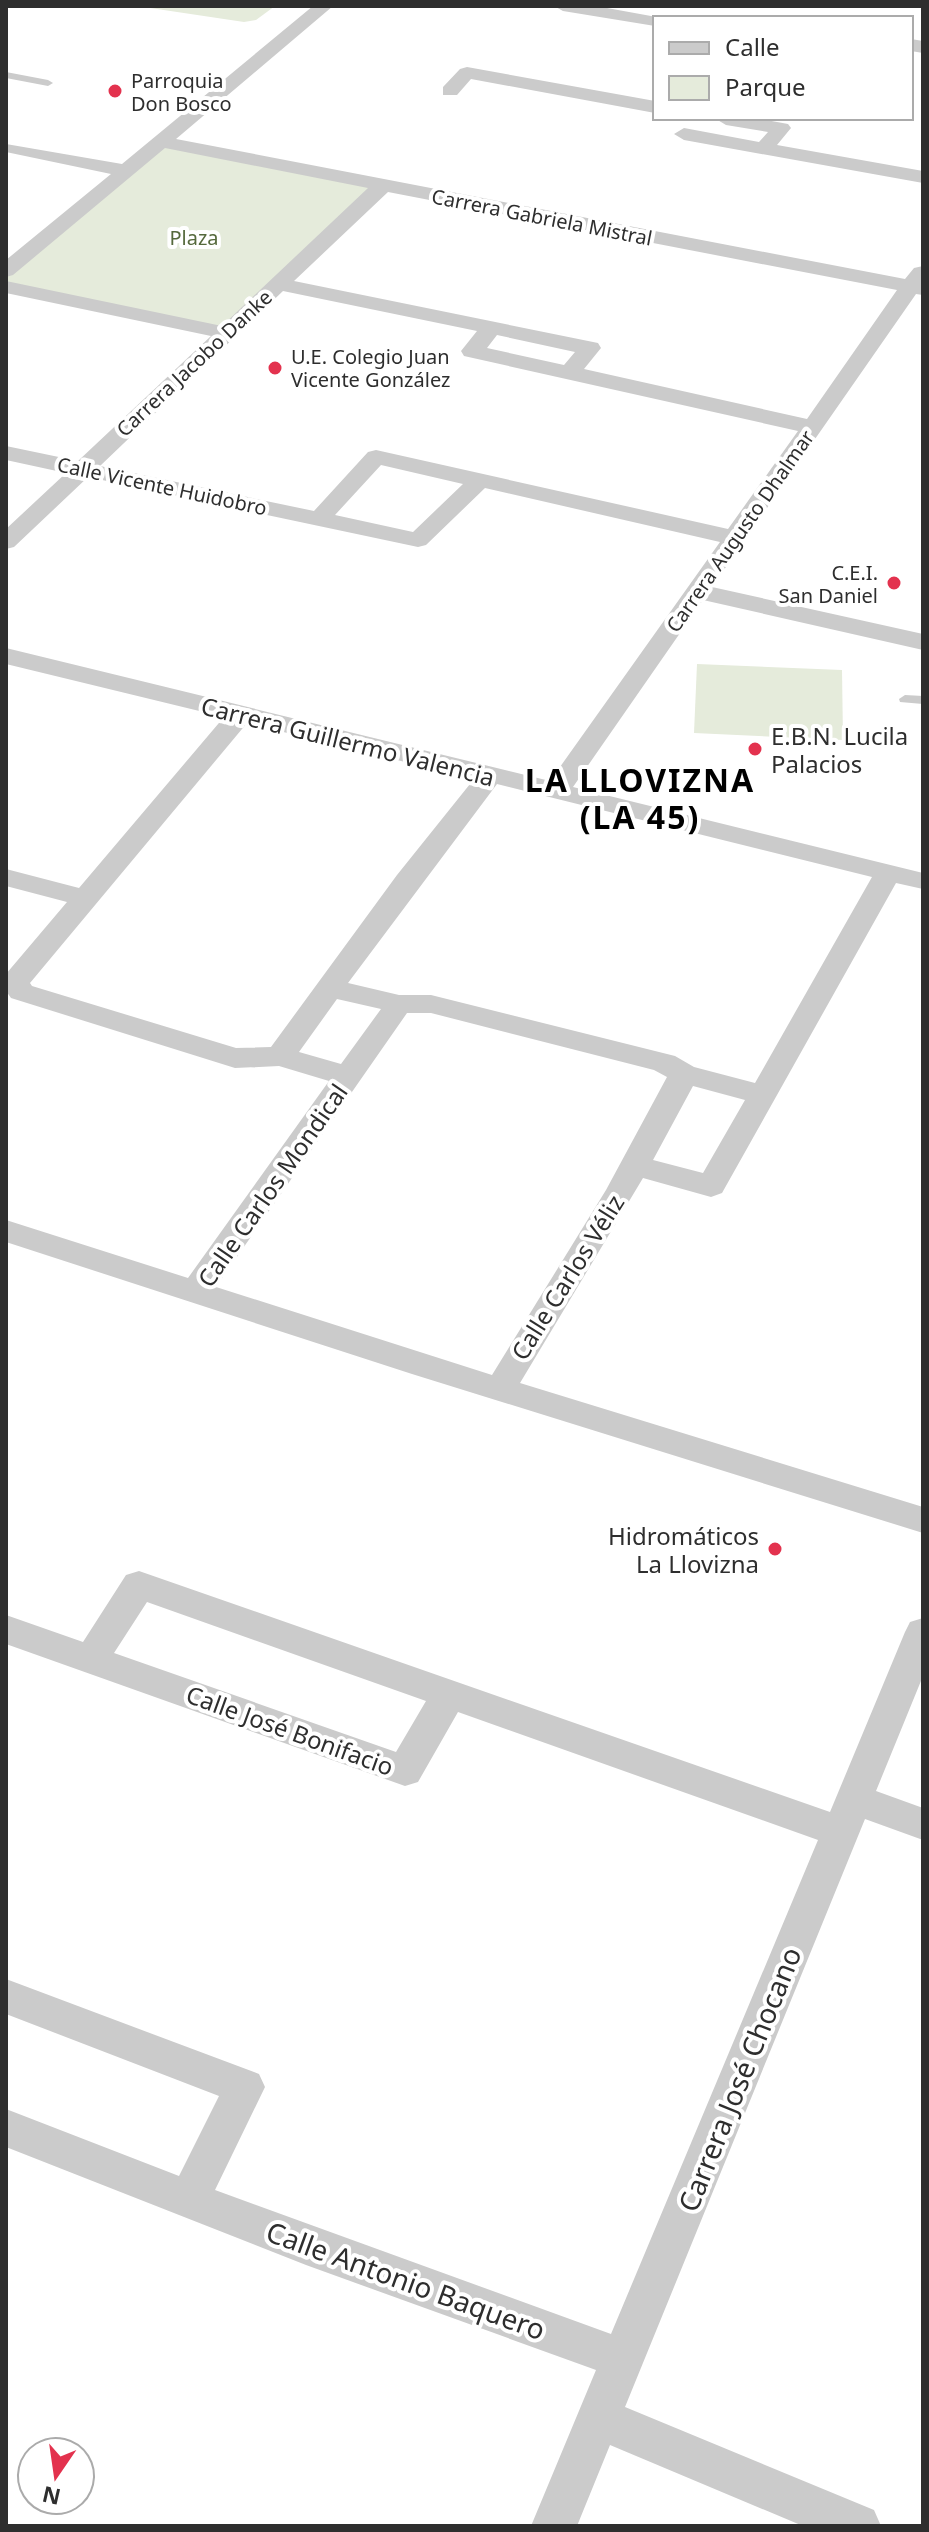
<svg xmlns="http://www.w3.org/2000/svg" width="929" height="2532" font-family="'Noto Sans',sans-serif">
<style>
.green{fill:#e5ebdb}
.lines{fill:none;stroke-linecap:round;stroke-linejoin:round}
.lane{fill:#cbcbcb;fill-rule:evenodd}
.street{fill:#cbcbcb;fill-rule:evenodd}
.poi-dot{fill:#e3324e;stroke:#fff;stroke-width:3}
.labels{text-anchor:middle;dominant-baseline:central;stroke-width:8;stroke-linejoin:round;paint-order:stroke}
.far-poi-label{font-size:20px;fill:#2e2e2e;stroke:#fff;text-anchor:start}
.far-street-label{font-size:20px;fill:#2e2e2e;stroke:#fff}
.far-park-label{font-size:20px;fill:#55693c;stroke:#fff}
.poi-label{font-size:24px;fill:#2e2e2e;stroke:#fff;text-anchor:start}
.street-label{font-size:24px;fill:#2e2e2e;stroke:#fff}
.near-street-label{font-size:28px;fill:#2e2e2e;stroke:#fff}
.district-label{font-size:32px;font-weight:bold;letter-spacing:2px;fill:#000;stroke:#fff}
</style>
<rect width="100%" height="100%" fill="#fff"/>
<g class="green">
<polygon points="137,6 275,6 256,20 244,22"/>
<polygon points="162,142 382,186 225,333 6,287 6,271"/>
<polygon points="697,664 842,670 843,740 694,733"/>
</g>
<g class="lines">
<g class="lane">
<polygon points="6,72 48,80 53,83 48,86 6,78"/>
<polygon points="905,695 923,696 923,704 900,702 899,699"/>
</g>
<g class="street">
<path d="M 313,6 L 333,6 L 176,139 L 905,279 L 914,268 L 923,266 L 923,295 L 916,294 L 712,587 L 923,634 L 923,650 L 703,600 L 573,787 L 923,873 L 923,889 L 896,883 L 722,1193 L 711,1197 L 643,1178 L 520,1383 L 923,1507 L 923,1533 L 412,1374 L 6,1242 L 6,1220 L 188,1278 L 329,1081 L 279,1066 L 235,1068 L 11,998 L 6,991 L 6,974 L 67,902 L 6,886 L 6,869 L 79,888 L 224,717 L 6,664 L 6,648 L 550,781 L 720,542 L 485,488 L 426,545 L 418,547 L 88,477 L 14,547 L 6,549 L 6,529 L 66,473 L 6,460 L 6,446 L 78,461 L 211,336 L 6,293 L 6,281 L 222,326 L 368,188 L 165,148 L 13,275 L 6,277 L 6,260 L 111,174 L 6,152 L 6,144 L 122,164 ZM 388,192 L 897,290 L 807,419 L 584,369 L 601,348 L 598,343 L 294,281 ZM 283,291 L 477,331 L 461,351 L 464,356 L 798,431 L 728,529 L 376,450 L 368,452 L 314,511 L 100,466 ZM 497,335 L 575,352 L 564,365 L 487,348 ZM 381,465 L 463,484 L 413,532 L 335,515 ZM 247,723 L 474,779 L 397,875 L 271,1047 L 236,1048 L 32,986 L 30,983 ZM 497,784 L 872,877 L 755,1083 L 694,1067 L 675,1056 L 431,995 L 399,995 L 348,983 ZM 337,999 L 381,1009 L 341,1064 L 299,1052 ZM 407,1013 L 431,1013 L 654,1070 L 667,1077 L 606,1190 L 492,1375 L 216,1287 ZM 693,1086 L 745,1100 L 703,1173 L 653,1160 Z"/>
<polygon points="554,6 596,6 662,18 655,18 655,26 563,11"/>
<polygon points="911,39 923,41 923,53 911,51"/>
<polygon points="467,67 655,101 655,113 471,79 457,95 443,95 443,87 460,69"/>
<polygon points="755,118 788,124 791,128 777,145 923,171 923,183 684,140 674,134 684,128 759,142 768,132 726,125 716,119"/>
<path d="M 139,1571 L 830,1812 L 905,1632 L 910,1622 L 923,1618 L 923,1676 L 876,1791 L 923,1808 L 923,1840 L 865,1819 L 625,2407 L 874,2510 L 881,2526 L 803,2526 L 610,2445 L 577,2526 L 531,2526 L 596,2370 L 306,2265 L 6,2147 L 6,2109 L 179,2176 L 219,2096 L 6,2014 L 6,1979 L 259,2074 L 265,2087 L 215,2190 L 611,2334 L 818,1840 L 458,1712 L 418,1782 L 405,1786 L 6,1644 L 6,1615 L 83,1642 L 126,1575 ZM 147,1602 L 426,1701 L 396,1752 L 114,1653 Z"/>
</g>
</g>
<g class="poi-dot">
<circle cx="115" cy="91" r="8"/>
<circle cx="275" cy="368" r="8"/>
<circle cx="894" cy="583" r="8"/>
<circle cx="755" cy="749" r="8"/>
<circle cx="775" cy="1549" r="8"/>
</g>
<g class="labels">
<g class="far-poi-label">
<text x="131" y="80">Parroquia<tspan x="131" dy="23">Don Bosco</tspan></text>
<text x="291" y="356">U.E. Colegio Juan<tspan x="291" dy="23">Vicente González</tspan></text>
<text x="878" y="572" text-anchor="end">C.E.I.<tspan x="878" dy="23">San Daniel</tspan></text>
</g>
<g class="far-street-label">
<text transform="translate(542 217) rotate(11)">Carrera Gabriela Mistral</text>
<text transform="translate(194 363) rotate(-43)">Carrera Jacobo Danke</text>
<text transform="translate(162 486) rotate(12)">Calle Vicente Huidobro</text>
<text transform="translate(740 531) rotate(-55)">Carrera Augusto Dhalmar</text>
</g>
<g class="far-park-label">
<text x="194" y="237">Plaza</text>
</g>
<g class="poi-label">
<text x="771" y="735">E.B.N. Lucila<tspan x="771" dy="28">Palacios</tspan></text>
<text x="759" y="1535" text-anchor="end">Hidromáticos<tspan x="759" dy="28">La Llovizna</tspan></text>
</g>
<g class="street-label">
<text transform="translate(348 741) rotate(14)">Carrera Guillermo Valencia</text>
<text transform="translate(272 1185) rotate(-55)">Calle Carlos Mondical</text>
<text transform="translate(567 1277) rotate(-58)">Calle Carlos Véliz</text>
<text transform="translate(290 1730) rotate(20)">Calle José Bonifacio</text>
</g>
<g class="near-street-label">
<text transform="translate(739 2079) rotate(-68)">Carrera José Chocano</text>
<text transform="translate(406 2280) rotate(20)">Calle Antonio Baquero</text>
</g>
<g class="district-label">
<text x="640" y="779">LA LLOVIZNA<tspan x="640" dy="37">(LA 45)</tspan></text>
</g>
</g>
<rect width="929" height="2532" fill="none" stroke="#2e2e2e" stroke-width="16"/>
<rect x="653" y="16" width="260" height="104" fill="#ffffff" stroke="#ababab" stroke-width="2"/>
<rect x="669" y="42" width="40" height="12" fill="#cbcbcb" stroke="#ababab" stroke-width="2"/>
<text x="725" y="56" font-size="24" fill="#2e2e2e">Calle</text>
<rect x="669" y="76" width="40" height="24" fill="#e5ebdb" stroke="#ababab" stroke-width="2"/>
<text x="725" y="96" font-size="24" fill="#2e2e2e">Parque</text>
<g transform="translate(56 2476) rotate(193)"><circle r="38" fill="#ffffff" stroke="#ababab" stroke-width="2"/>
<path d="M0-6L14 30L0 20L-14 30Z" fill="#e3324e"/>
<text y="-12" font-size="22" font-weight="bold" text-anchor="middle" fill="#2e2e2e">N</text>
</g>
</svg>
